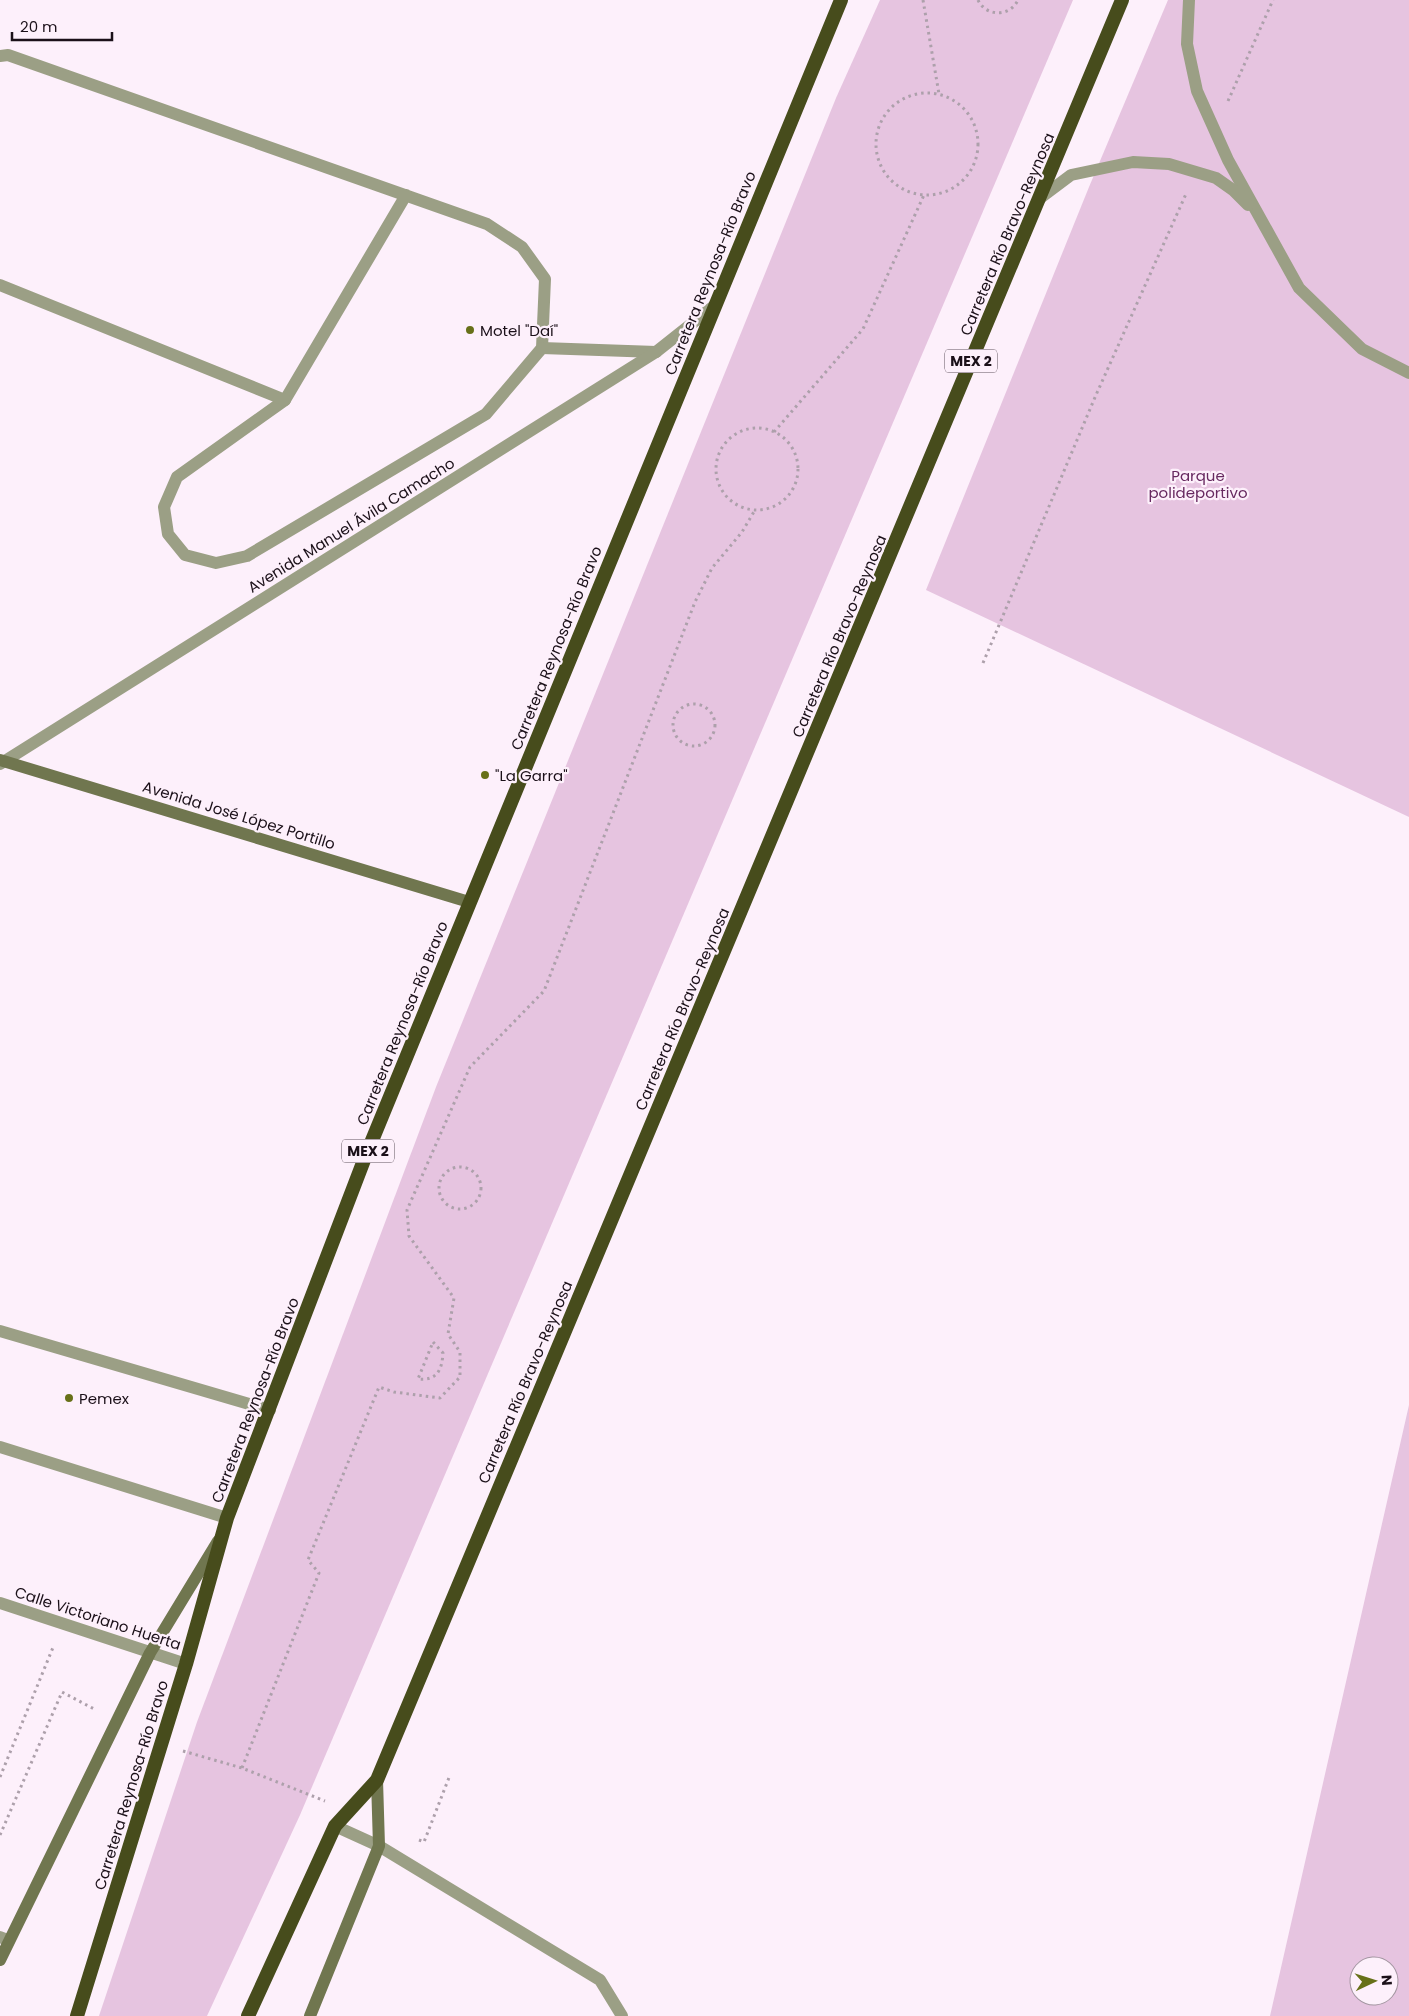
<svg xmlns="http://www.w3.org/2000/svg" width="1409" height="2016" font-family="Poppins,sans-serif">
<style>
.green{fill:#e6c4e0;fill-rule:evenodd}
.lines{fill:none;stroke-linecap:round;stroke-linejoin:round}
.path{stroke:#ada0ab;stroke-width:3;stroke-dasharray:2.5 4;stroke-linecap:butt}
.service{stroke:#9b9f85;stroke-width:12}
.minor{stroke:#9b9f85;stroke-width:12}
.tertiary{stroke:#9b9f85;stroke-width:12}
.secondary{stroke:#70764f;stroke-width:12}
.trunk{stroke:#474c1c;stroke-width:14}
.poi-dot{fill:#677018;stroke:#fdf0fb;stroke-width:2}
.labels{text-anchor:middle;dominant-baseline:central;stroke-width:4.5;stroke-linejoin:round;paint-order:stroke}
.shield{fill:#fdf0fb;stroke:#5f535d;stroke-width:1}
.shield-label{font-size:14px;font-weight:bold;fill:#1b1019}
.street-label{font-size:15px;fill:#1b1019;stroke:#fdf0fb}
.poi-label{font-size:15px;fill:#1b1019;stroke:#fdf0fb;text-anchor:start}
.park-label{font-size:15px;fill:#672960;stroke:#fdf0fb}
</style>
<rect width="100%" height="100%" fill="#fdf0fb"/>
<g class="green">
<polygon points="880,0 1073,0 300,1815 207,2016 99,2016 197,1722 436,1087 836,98"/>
<polygon points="1168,0 1409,0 1409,817 926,590 1089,187"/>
<path d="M 1409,1405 L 1409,2016 L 1270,2016 ZM 1359,1966 L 1389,1966 L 1389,1996 L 1359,1996 Z"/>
</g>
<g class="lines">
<g class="path">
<polyline points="923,0 939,94"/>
<path d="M 978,0 C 986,17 1010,17 1018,0"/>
<circle cx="927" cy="144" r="51"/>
<polyline points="1228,101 1273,0"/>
<circle cx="757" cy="469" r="41"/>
<polyline points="774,432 863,329 924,195"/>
<polyline points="983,663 1096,395 1186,194"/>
<circle cx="694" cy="725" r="21"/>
<circle cx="460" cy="1188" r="21"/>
<path d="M 433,1342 L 443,1353 C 442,1370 437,1381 418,1379 Z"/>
<polyline points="183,1751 242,1768 325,1801"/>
<polyline points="242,1768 319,1573 308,1560 379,1387 394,1392 440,1398 460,1377 460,1352 448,1334 454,1298 409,1236 407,1210 470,1067 544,991 695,602 712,568 742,532 755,510"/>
<polyline points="0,1777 54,1645"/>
<polyline points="0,1835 62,1692 96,1710"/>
<polyline points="419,1840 424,1842 450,1775"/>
</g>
<g class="service">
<polyline points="0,56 8,55 487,224 522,247 545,279 542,348 486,414 247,556 216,563 185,555 168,534 164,507 177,477 285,400 406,195"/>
<polyline points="0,285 285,400"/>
<polyline points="542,348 656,352"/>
<polyline points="0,1331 270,1410"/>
<polyline points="0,1447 227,1518"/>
<polyline points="335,1826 379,1846 600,1980 622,2016"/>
</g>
<g class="minor">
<polyline points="1189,0 1187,44 1197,91 1228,160 1299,288 1362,349 1409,373"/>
<polyline points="1039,199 1071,175 1133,162 1169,164 1216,178 1233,190 1248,205"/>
<polyline points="0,1603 186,1664"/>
<polyline points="0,1937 8,1940"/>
</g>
<polyline class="tertiary" points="0,764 656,352 714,306"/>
<g class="secondary">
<polyline points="0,760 469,902"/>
<polyline points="0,1960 150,1653 218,1541"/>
<polyline points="310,2016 379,1846 377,1780"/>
</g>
<g class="trunk">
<polyline points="77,2016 186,1664 227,1518 364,1160 841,0"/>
<polyline points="248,2016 335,1826 377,1780 1122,0"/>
</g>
</g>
<g class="poi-dot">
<circle cx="470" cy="330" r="5"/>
<circle cx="485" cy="775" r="5"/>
<circle cx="69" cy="1398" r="5"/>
</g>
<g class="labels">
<g class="shield">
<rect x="945" y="349.5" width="52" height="23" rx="4"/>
<rect x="342" y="1139.5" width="52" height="23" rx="4"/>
</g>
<g class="shield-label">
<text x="971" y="361">MEX 2</text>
<text x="368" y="1151">MEX 2</text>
</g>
<g class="street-label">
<text transform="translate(1007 234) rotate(-67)">Carretera Río Bravo-Reynosa</text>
<text transform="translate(710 273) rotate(-68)">Carretera Reynosa-Río Bravo</text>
<text transform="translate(351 525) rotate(-32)">Avenida Manuel Ávila Camacho</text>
<text transform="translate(839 636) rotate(-67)">Carretera Río Bravo-Reynosa</text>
<text transform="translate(556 648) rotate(-68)">Carretera Reynosa-Río Bravo</text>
<text transform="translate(239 815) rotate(17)">Avenida José López Portillo</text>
<text transform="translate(682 1009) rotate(-67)">Carretera Río Bravo-Reynosa</text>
<text transform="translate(402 1023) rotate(-68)">Carretera Reynosa-Río Bravo</text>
<text transform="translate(525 1382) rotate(-67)">Carretera Río Bravo-Reynosa</text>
<text transform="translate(255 1400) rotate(-69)">Carretera Reynosa-Río Bravo</text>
<text transform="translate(98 1618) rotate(18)">Calle Victoriano Huerta</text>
<text transform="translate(131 1785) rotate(-73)">Carretera Reynosa-Río Bravo</text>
</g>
<g class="poi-label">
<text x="480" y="330">Motel "Daí"</text>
<text x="495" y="775">"La Garra"</text>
<text x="79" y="1398">Pemex</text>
</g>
<g class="park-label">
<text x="1198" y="475">Parque<tspan x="1198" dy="17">polideportivo</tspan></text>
</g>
</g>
<g transform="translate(1374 1981) rotate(86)"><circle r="24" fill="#fdf0fb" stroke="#a396a1"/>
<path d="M0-4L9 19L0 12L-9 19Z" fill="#677018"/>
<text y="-8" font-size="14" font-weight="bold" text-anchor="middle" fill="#1b1019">N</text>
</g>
<path d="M12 32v8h100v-8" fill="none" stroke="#1b1019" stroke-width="2.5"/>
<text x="20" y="32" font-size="15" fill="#1b1019" stroke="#fdf0fb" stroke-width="4" paint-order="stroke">20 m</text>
</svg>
